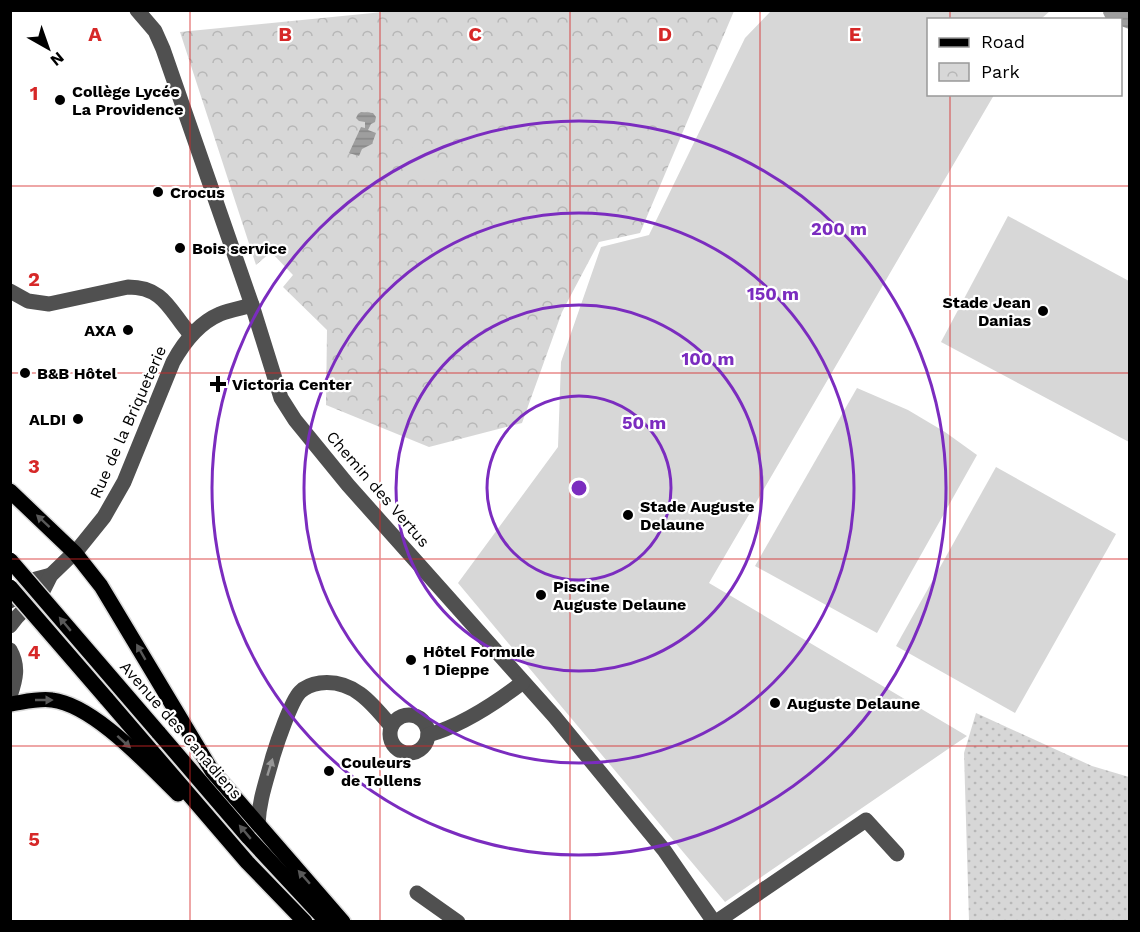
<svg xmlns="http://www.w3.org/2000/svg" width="1140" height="932" font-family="'Work Sans',sans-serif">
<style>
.grass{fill:url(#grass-dots)}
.park{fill:url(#park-crowns)}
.pitch{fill:#d7d7d7}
.water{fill:url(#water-rules)}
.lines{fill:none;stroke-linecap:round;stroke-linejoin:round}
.major-casing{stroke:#dbdbdb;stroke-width:18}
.minor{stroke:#505050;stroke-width:15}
.major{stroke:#000;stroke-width:15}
.major-bridge-casing{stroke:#dbdbdb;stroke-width:18;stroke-linecap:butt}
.major-bridge{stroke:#000;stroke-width:15}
.oneway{fill:#595959}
.oneway2{fill:#969696}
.grid{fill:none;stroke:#d62828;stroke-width:1.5;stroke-opacity:0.55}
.ring{fill:none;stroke:#7b2cbf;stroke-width:3}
.poi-dot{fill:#000;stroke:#fff;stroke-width:2}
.labels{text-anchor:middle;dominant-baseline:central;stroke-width:4.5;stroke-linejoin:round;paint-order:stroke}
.poi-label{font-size:16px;font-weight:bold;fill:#000;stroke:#fff;text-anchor:start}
.street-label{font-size:16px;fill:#000;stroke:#fff}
.grid-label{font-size:20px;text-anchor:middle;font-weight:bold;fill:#d62828;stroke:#fff;stroke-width:4.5;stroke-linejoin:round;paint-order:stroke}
.centre{fill:#7b2cbf;stroke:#fff;stroke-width:3}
.ring-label{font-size:18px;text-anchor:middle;font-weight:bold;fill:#7b2cbf;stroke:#fff;stroke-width:4.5;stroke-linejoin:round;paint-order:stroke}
</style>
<defs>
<pattern id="grass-dots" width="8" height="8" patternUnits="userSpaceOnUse" patternTransform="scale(1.5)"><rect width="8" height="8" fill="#d7d7d7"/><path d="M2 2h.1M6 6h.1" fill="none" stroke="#b7b7b7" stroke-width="1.8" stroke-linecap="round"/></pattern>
<pattern id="park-crowns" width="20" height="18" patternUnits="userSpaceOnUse" patternTransform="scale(1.5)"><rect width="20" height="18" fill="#d7d7d7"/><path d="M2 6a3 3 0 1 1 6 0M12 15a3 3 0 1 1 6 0" fill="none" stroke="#b7b7b7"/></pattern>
<pattern id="water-rules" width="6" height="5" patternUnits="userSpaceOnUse" patternTransform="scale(1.5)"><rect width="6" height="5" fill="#9e9e9e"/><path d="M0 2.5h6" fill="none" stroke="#868686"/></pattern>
</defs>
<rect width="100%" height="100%" fill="#fff"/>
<polygon class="grass" points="976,713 1092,766 1129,777 1129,921 969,921 964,753"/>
<polygon class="park" points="403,10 734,11 640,233 599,242 562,312 522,423 429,447 326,405 327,330 283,287 293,275 271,252 256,265 180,32"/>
<g class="pitch">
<polygon points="771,11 1050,11 1041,19 928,20 928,94 994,95 709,583 967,736 725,902 458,583 558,447 561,362 601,247 649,235 745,38"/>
<polygon points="404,142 441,164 430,183 394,161"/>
<polygon points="1008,216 1129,281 1129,442 941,342"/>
<polygon points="857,388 908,410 945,432 977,455 877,633 755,566"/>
<polygon points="996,467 1116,534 1015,713 896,646"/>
</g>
<g class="water">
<polygon points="1104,11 1129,11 1129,29 1121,26 1120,20 1106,19 1103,13"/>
<polygon points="361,112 373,113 376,117 375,122 371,124 368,130 376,133 372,144 362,149 359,156 349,153 361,127 365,128 365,122 359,121 356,118 358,114"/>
</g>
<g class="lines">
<defs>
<g id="major">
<polyline points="10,491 75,553 101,586 212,771 343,922"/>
<polyline points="106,698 247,862 305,922"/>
<path d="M 10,704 C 24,702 39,698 52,700 C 94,705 148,765 178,794"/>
<polyline points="158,732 249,838 327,922"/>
</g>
</defs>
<use href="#major" class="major-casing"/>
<g class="minor">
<polyline points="137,10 155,31 163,49 252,305 281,398 295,420 348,485 554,716 664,850 714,922"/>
<path d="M 10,291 L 28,301 L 49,304 L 128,287 C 165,287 170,312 191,335"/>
<polyline points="10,601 36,579 51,575"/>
<path d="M 10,626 L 17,617 L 44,589 L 51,575 L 79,548 L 104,517 L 124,482 L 173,362 C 184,342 199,323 220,314 C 230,310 242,308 252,305"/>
<path d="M 10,650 C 19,666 16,679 10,696"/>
<circle cx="409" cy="734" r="19"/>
<path d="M 428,735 C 460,726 497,702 523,682"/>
<path d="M 258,824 C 259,800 267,779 273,756 C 277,743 291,701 300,692 C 305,687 313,684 320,683 C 353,679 372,703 391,726"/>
<polyline points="417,893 458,922"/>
<polyline points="716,922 866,820 897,854"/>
</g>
<use href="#major" class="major"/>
<defs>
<g id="major-bridge">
<polyline points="10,560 158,732"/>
<polyline points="10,587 106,698"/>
</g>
</defs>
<use href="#major-bridge" class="major-bridge-casing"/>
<use href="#major-bridge" class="major-bridge"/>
</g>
<defs><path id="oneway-solid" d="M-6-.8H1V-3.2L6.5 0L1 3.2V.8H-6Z" transform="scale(1.5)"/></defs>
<g class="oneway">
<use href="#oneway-solid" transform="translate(43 521) rotate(-137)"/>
<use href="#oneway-solid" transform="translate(65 624) rotate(-130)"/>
<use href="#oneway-solid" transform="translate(141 652) rotate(-120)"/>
<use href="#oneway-solid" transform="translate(44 700)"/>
<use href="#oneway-solid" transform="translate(124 742) rotate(42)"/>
<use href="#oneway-solid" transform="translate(245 832) rotate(-130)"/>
<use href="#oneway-solid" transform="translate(304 877) rotate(-131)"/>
</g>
<use class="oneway2" href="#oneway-solid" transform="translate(270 767) rotate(-73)"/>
<path class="grid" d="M 190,10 L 190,922M 380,10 L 380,922M 570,10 L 570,922M 760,10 L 760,922M 950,10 L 950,20M 950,94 L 950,922M 10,186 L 1130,186M 10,373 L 1130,373M 10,559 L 1130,559M 10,746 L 1130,746"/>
<g class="ring">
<circle cx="579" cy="488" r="92"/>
<circle cx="579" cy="488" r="183"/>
<circle cx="579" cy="488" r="275"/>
<circle cx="579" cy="488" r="367"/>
</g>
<g class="poi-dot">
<circle cx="60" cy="100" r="6"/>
<circle cx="158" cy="192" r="6"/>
<circle cx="180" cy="248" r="6"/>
<circle cx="1043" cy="311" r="6"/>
<circle cx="128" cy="330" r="6"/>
<circle cx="25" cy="373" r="6"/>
<path d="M215 375h6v6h6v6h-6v6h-6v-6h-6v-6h6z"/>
<circle cx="78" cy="419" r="6"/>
<circle cx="628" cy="515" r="6"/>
<circle cx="541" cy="595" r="6"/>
<circle cx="411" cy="660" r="6"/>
<circle cx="775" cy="703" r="6"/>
<circle cx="329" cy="771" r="6"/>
</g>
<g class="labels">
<g class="poi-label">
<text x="72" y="91">Collège Lycée<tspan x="72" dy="18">La Providence</tspan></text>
<text x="170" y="192">Crocus</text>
<text x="192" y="248">Bois service</text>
<text x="1031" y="302" text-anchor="end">Stade Jean<tspan x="1031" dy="18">Danias</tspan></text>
<text x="116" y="330" text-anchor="end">AXA</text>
<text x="37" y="373">B&amp;B Hôtel</text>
<text x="232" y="384">Victoria Center</text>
<text x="66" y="419" text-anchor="end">ALDI</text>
<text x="640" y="506">Stade Auguste<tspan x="640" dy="18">Delaune</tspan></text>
<text x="553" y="586">Piscine<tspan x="553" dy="18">Auguste Delaune</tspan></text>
<text x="423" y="651">Hôtel Formule<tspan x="423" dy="18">1 Dieppe</tspan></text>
<text x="787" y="703">Auguste Delaune</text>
<text x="341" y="762">Couleurs<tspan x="341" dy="18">de Tollens</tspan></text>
</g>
<g class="street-label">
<text transform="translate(128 422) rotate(-66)">Rue de la Briqueterie</text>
<text transform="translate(378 489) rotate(49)">Chemin des Vertus</text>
<text transform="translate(181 730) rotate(49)">Avenue des Canadiens</text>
</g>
</g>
<g class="grid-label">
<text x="95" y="41">A</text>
<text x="285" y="41">B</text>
<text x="475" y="41">C</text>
<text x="665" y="41">D</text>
<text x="855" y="41">E</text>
<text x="34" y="100">1</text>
<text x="34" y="286">2</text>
<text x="34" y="473">3</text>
<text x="34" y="659">4</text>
<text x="34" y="846">5</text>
</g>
<circle cx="579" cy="488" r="9" class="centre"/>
<g class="ring-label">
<text x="839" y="235">200 m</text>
<text x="773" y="300">150 m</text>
<text x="708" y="365">100 m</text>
<text x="644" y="429">50 m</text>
</g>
<rect width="1140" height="932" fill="none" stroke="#000000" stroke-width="24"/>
<rect x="927" y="18" width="195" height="78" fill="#ffffff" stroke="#999999" stroke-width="1.5"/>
<rect x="939" y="38" width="30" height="9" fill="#000000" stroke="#999999" stroke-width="1.5"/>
<text x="981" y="48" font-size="18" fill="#000000">Road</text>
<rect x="939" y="63" width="30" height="18" fill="url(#park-crowns)" stroke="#999999" stroke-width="1.5"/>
<text x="981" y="78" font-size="18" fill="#000000">Park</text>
<g transform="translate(48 48) rotate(140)" stroke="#ffffff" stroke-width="4.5" paint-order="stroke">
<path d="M0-4.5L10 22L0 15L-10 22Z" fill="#000000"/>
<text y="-9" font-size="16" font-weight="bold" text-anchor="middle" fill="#000000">N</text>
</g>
</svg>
